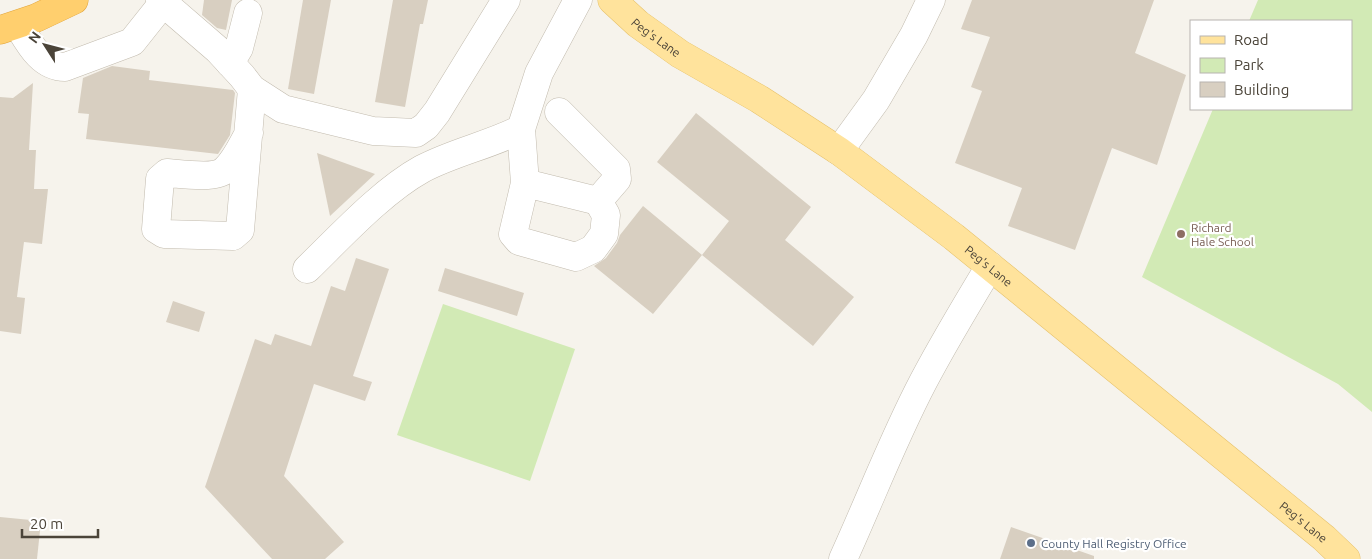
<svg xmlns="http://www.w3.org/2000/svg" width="1372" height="559" font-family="Ubuntu,sans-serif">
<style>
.green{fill:#d2eab5}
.building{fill:#d8cfc1}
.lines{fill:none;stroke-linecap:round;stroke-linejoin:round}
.minor-casing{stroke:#c2bbae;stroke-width:29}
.major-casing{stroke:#e6c16a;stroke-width:29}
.highway-casing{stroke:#e0a43c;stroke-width:29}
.minor{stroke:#fff;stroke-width:28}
.major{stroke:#ffe39c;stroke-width:28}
.highway{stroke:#ffcf6e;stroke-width:28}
.education-dot{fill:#8d6e63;stroke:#fff;stroke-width:2}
.service-dot{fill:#5c6f8a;stroke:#fff;stroke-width:2}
.labels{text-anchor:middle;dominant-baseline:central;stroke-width:4.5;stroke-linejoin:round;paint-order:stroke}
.street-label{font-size:12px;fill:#4b4439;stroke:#fff}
.education-label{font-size:12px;fill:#785e54;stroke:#fff;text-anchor:start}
.service-label{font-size:12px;fill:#4e5e75;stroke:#fff;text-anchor:start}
</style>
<rect width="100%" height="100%" fill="#f6f3ec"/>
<g class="green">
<polygon points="1258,0 1372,0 1372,412 1338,384 1142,277 1213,109 1351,109 1351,21 1249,21"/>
<polygon points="443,304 575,349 530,481 397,435"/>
</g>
<g class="building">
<polygon points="204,0 232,0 226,30 217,28 202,15"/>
<polygon points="303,0 331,0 314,94 288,89"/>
<polygon points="393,0 428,0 423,24 420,24 405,107 375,102"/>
<polygon points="972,0 1154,0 1135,53 1186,75 1157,165 1112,148 1075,250 1008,226 1022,188 955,163 982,91 971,87 990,37 961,29"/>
<polygon points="112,66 150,71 149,80 233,90 235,93 230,135 218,154 86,139 89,114 78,113 83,78"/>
<polygon points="33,83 29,150 36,150 34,189 48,189 42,244 24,242 17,297 25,298 21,334 0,331 0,97 13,98"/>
<polygon points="696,113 811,207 785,240 854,297 813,346 702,255 729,221 657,162"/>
<polygon points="317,153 375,174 330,216"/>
<polygon points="643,206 702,255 653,314 594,266 606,258 617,243 620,235"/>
<polygon points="356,258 389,269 353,376 372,382 365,401 314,384 284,476 344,542 325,559 272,559 205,487 255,339 271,345 275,334 311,346 331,286 345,291"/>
<polygon points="445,268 524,293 517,316 438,291"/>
<polygon points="173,301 205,312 199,332 166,322"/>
<polygon points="0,517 41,521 37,559 0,559"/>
<polygon points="1011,527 1094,556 1094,559 1000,559"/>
</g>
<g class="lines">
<defs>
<g id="minor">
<polyline points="160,0 218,50 242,76 252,89 283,109 373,131 416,133 426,126 437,112 506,0"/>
<path d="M 18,25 C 29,43 41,67 65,67 L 132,42 L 163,3"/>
<polyline points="230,63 239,48 248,13"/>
<polyline points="559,112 616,169 617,179 598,201"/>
<polyline points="521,129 525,183 598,201 606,215 604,234 593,249 576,257 519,241 513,234 525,183"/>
<path d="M 249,133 C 242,145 236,160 225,170 C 215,179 181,174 167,173 L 160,179 L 156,229 L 164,234 L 233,236 L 240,230 L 252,89"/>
<polyline points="839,151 876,100 914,35 931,0"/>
<path d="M 307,269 C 340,237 382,191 422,169 C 454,152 490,145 521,129 L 539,73 L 578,0"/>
<path d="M 843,559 C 870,500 893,439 923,382 C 944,342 967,304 990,266"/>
</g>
<g id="major">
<path id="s1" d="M 612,0 L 638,24 L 680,54 L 759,99 L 839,151 L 954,237 L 1324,538 L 1346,559"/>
</g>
<polyline id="highway" points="0,30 36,18 74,0"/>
</defs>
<use href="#minor" class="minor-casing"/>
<use href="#major" class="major-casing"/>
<use href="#highway" class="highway-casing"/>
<use href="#minor" class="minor"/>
<use href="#major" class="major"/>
<use href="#highway" class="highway"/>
</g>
<circle class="education-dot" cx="1181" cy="234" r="5"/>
<circle class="service-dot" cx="1031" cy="543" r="5"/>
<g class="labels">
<g class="street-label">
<text stroke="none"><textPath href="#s1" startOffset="58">Peg's Lane</textPath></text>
<text stroke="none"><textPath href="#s1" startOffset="462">Peg's Lane</textPath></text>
<text stroke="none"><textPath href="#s1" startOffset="868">Peg's Lane</textPath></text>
</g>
<g class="education-label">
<text x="1191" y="227">Richard<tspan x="1191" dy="14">Hale School</tspan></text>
</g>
<g class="service-label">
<text x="1041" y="543">County Hall Registry Office</text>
</g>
</g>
<rect x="1190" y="20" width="162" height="90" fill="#ffffff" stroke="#b7b4b0"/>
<rect x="1200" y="36" width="25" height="8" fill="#ffe39c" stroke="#b7b4b0"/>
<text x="1234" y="45" font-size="15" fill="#4b4439">Road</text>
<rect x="1200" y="58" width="25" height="15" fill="#d2eab5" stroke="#b7b4b0"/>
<text x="1234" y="70" font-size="15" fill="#4b4439">Park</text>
<rect x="1200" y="82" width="25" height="15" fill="#d8cfc1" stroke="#b7b4b0"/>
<text x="1234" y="95" font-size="15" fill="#4b4439">Building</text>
<g transform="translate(45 45) rotate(306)" stroke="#ffffff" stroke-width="4" paint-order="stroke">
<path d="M0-4L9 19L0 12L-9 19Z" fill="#4b4439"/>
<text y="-8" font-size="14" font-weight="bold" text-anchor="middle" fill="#4b4439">N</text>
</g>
<path d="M22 529v8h76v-8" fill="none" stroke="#4b4439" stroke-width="2.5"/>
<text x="30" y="529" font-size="15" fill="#4b4439" stroke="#ffffff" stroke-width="4" paint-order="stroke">20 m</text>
</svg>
